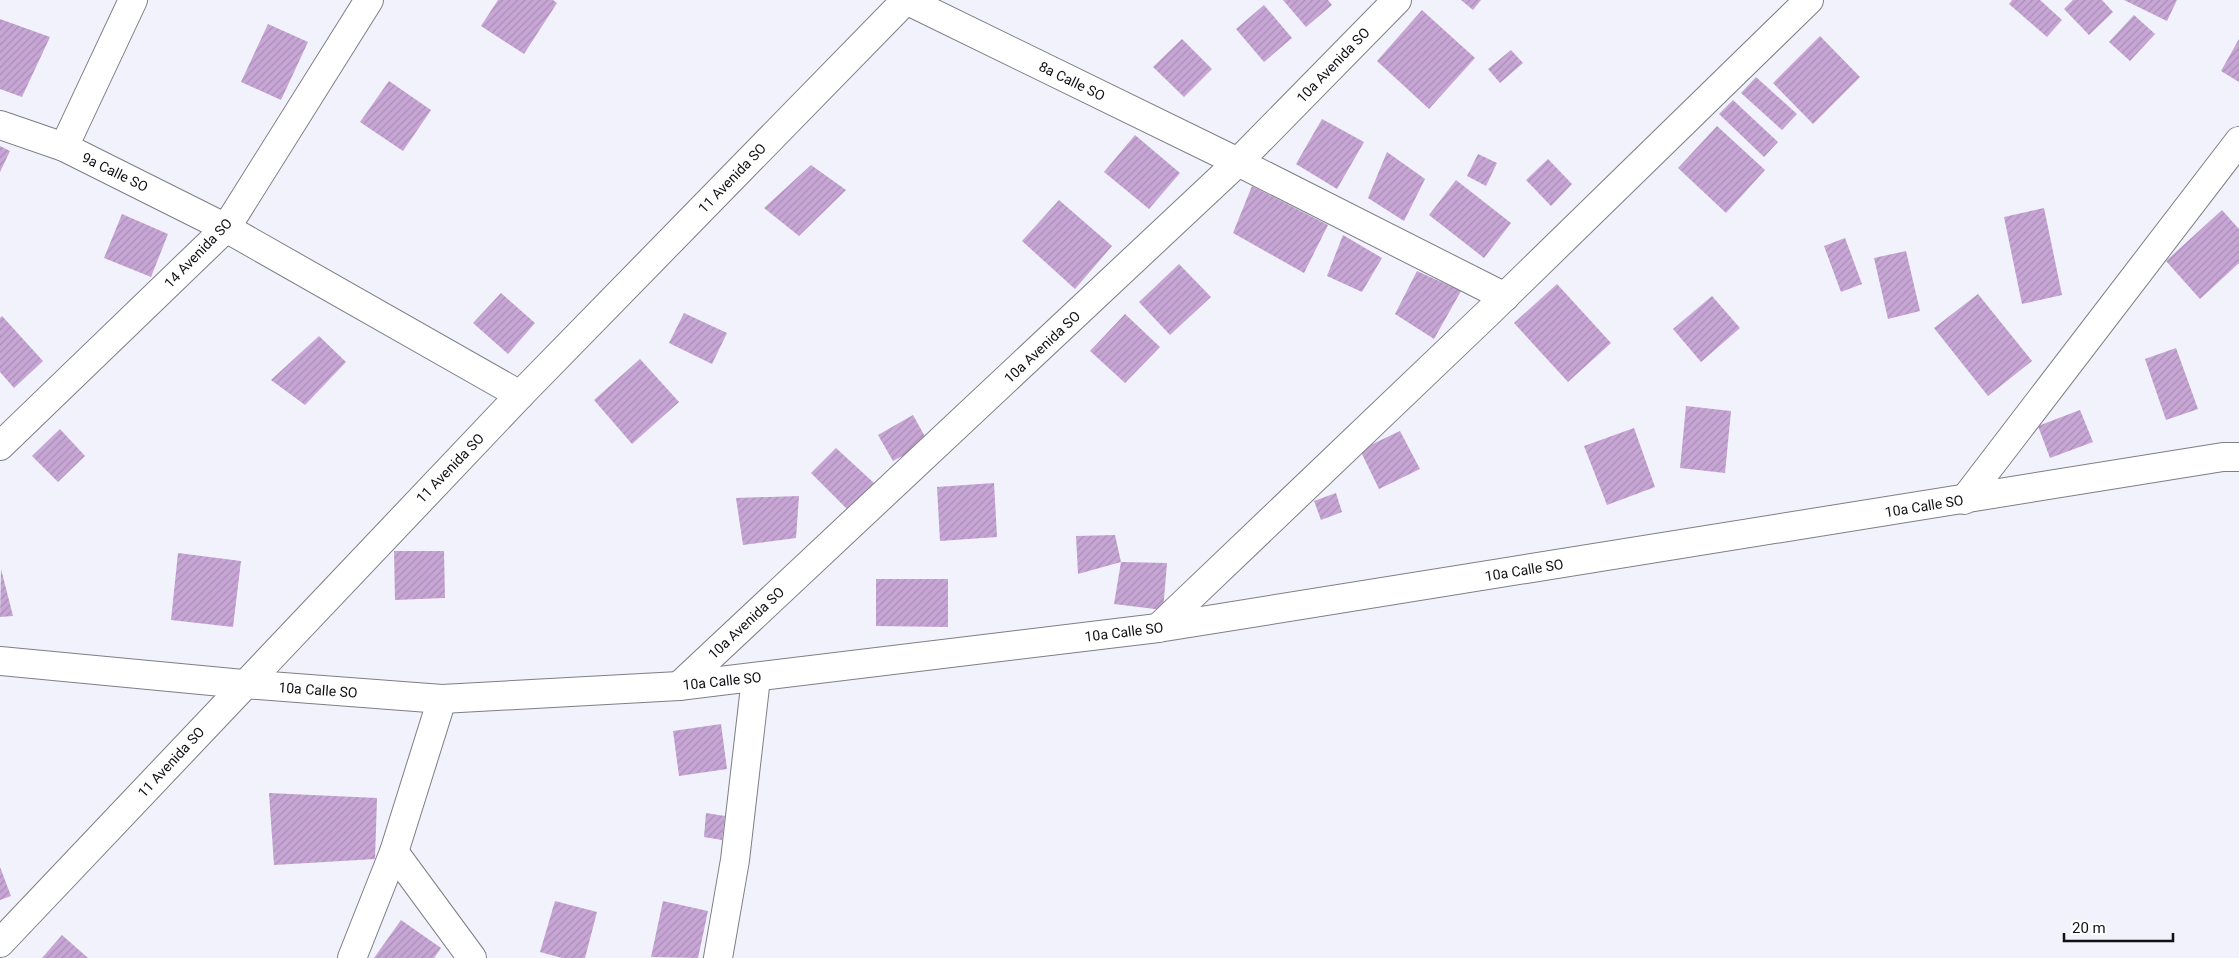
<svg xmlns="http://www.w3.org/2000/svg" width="2239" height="958" font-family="Roboto,sans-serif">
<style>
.building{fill:url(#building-hatch)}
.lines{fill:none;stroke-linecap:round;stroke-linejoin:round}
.street-casing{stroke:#7d7e86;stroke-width:30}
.street{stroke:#fff;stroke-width:28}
.labels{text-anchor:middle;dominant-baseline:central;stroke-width:4.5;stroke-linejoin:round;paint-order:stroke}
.street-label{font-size:14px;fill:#101114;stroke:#fff}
</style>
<defs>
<pattern id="building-hatch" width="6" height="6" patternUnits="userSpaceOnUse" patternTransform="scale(1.25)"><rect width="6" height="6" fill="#c7a6d5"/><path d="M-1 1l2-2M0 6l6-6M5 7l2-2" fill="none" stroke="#aa8eb6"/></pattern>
</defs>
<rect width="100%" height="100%" fill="#f1f2fb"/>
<g class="building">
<polygon points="498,0 553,0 557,3 524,54 481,26"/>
<polygon points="1283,0 1328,0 1332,5 1306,27"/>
<polygon points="1461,0 1481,0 1473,10"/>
<polygon points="2012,0 2040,0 2062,20 2047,37 2009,4"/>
<polygon points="2073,0 2102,0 2113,12 2089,35 2064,9"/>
<polygon points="2124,0 2177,0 2167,21"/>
<polygon points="1264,5 1292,38 1264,62 1236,29"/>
<polygon points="1422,10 1475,58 1429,109 1377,61"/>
<polygon points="2134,15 2155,34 2130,61 2109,42"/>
<polygon points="0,19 50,37 22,97 0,89"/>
<polygon points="268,24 308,42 281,100 241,82"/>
<polygon points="1820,36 1860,77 1813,124 1773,83"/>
<polygon points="1182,39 1212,69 1184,97 1153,67"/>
<polygon points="2239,39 2239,82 2221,71"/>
<polygon points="1511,50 1523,63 1500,83 1488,69"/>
<polygon points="1756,77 1797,114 1782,130 1741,93"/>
<polygon points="389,81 431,110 403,151 360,122"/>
<polygon points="1733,100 1778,142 1764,157 1719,114"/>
<polygon points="1322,119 1364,142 1337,189 1296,164"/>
<polygon points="1717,126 1765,170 1726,213 1678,168"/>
<polygon points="1135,135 1180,173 1149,209 1104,172"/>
<polygon points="0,146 10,151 0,172"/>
<polygon points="1387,152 1425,179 1404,221 1368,198"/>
<polygon points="1478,154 1497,163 1486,186 1467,176"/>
<polygon points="1548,159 1572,184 1551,206 1526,180"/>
<polygon points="811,165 846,190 799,236 764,208"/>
<polygon points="1456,180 1511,223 1484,258 1429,215"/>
<polygon points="1252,186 1328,225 1304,273 1233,233"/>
<polygon points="1059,200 1112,246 1075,289 1022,241"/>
<polygon points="2044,208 2062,295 2022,304 2004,217"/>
<polygon points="2222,210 2239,229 2239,263 2200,299 2166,261"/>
<polygon points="122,214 168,234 151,277 104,258"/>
<polygon points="1343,235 1382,258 1362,292 1327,276"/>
<polygon points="1845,238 1862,284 1841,292 1824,246"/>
<polygon points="1906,251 1920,311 1888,319 1874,258"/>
<polygon points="1179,264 1211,297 1170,335 1139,302"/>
<polygon points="1417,271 1461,291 1434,339 1395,314"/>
<polygon points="1557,284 1611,343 1568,382 1514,323"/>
<polygon points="501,293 535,323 508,354 473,323"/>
<polygon points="1978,294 2032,361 1988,396 1934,328"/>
<polygon points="1712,296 1740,328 1701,362 1673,329"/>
<polygon points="684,313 727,333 712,364 669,343"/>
<polygon points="1125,314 1160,347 1125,383 1090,351"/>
<polygon points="2,316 43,361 14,388 0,372 0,318"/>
<polygon points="319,336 346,362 305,405 271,380"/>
<polygon points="2176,348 2198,409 2166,420 2145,359"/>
<polygon points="640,359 679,402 632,444 594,400"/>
<polygon points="1686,406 1731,411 1725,473 1680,468"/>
<polygon points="2080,410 2093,442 2050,458 2038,426"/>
<polygon points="913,415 928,442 893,461 878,435"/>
<polygon points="1634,428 1655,487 1607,505 1584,446"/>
<polygon points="60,429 85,456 58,482 32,456"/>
<polygon points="1400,431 1420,469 1379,489 1360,450"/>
<polygon points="836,448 874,483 848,510 811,473"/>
<polygon points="994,483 997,537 940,541 937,487"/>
<polygon points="1336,493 1342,512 1321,520 1314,501"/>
<polygon points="799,496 796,538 743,545 736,498"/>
<polygon points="1115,535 1121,562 1167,563 1163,610 1114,604 1121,562 1078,574 1076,536"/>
<polygon points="394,551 444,551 445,598 395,600"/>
<polygon points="178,553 241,561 233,627 171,620"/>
<polygon points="1,569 13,616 0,617"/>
<polygon points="876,579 948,579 948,627 876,626"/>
<polygon points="721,724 727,769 679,776 673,731"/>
<polygon points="269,793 377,798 375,859 274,865"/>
<polygon points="706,813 725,816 722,840 704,837"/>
<polygon points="0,867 11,896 0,900"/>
<polygon points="555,901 597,912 585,958 562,958 540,952"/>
<polygon points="663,901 708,911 698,958 651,957"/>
<polygon points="401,920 441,948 434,958 374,958"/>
<polygon points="62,935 88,958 42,958"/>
</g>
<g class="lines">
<defs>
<g id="street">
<polyline points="906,0 1238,162 1505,297"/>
<polyline points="0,125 64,147 226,228 520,395"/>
<polyline points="64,147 133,0"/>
<polyline points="0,446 226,228 369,0"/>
<polyline points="1964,500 2239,141"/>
<polyline points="1158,628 1489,312 1809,0"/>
<polyline points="0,661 243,684 442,699 679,686 1158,628 2223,457 2239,457"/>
<polyline points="679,686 1238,162 1397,0"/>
<polyline points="394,852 472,958"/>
<polyline points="0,943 520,395 906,0"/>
<polyline points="352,958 394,852 442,699"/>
<polyline points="718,958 735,860 756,678"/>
</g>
</defs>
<use href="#street" class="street-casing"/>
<use href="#street" class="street"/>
</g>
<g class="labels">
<g class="street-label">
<text transform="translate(1333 65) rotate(-46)">10a Avenida SO</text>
<text transform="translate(1072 81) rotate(26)">8a Calle SO</text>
<text transform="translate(115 172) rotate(26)">9a Calle SO</text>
<text transform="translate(732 178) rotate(-46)">11 Avenida SO</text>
<text transform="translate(198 253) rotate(-46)">14 Avenida SO</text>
<text transform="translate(1042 347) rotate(-43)">10a Avenida SO</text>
<text transform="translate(450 468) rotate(-46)">11 Avenida SO</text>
<text transform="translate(1924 506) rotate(-9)">10a Calle SO</text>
<text transform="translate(1524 570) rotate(-9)">10a Calle SO</text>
<text transform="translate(746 623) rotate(-43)">10a Avenida SO</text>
<text transform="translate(1124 632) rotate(-7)">10a Calle SO</text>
<text transform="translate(722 681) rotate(-6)">10a Calle SO</text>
<text transform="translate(318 690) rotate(4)">10a Calle SO</text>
<text transform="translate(171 762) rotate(-47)">11 Avenida SO</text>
</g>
</g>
<path d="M2064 933v8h109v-8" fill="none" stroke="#101114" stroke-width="2.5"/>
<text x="2072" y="933" font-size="15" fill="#101114" stroke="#ffffff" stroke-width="4" paint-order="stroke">20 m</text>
</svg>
